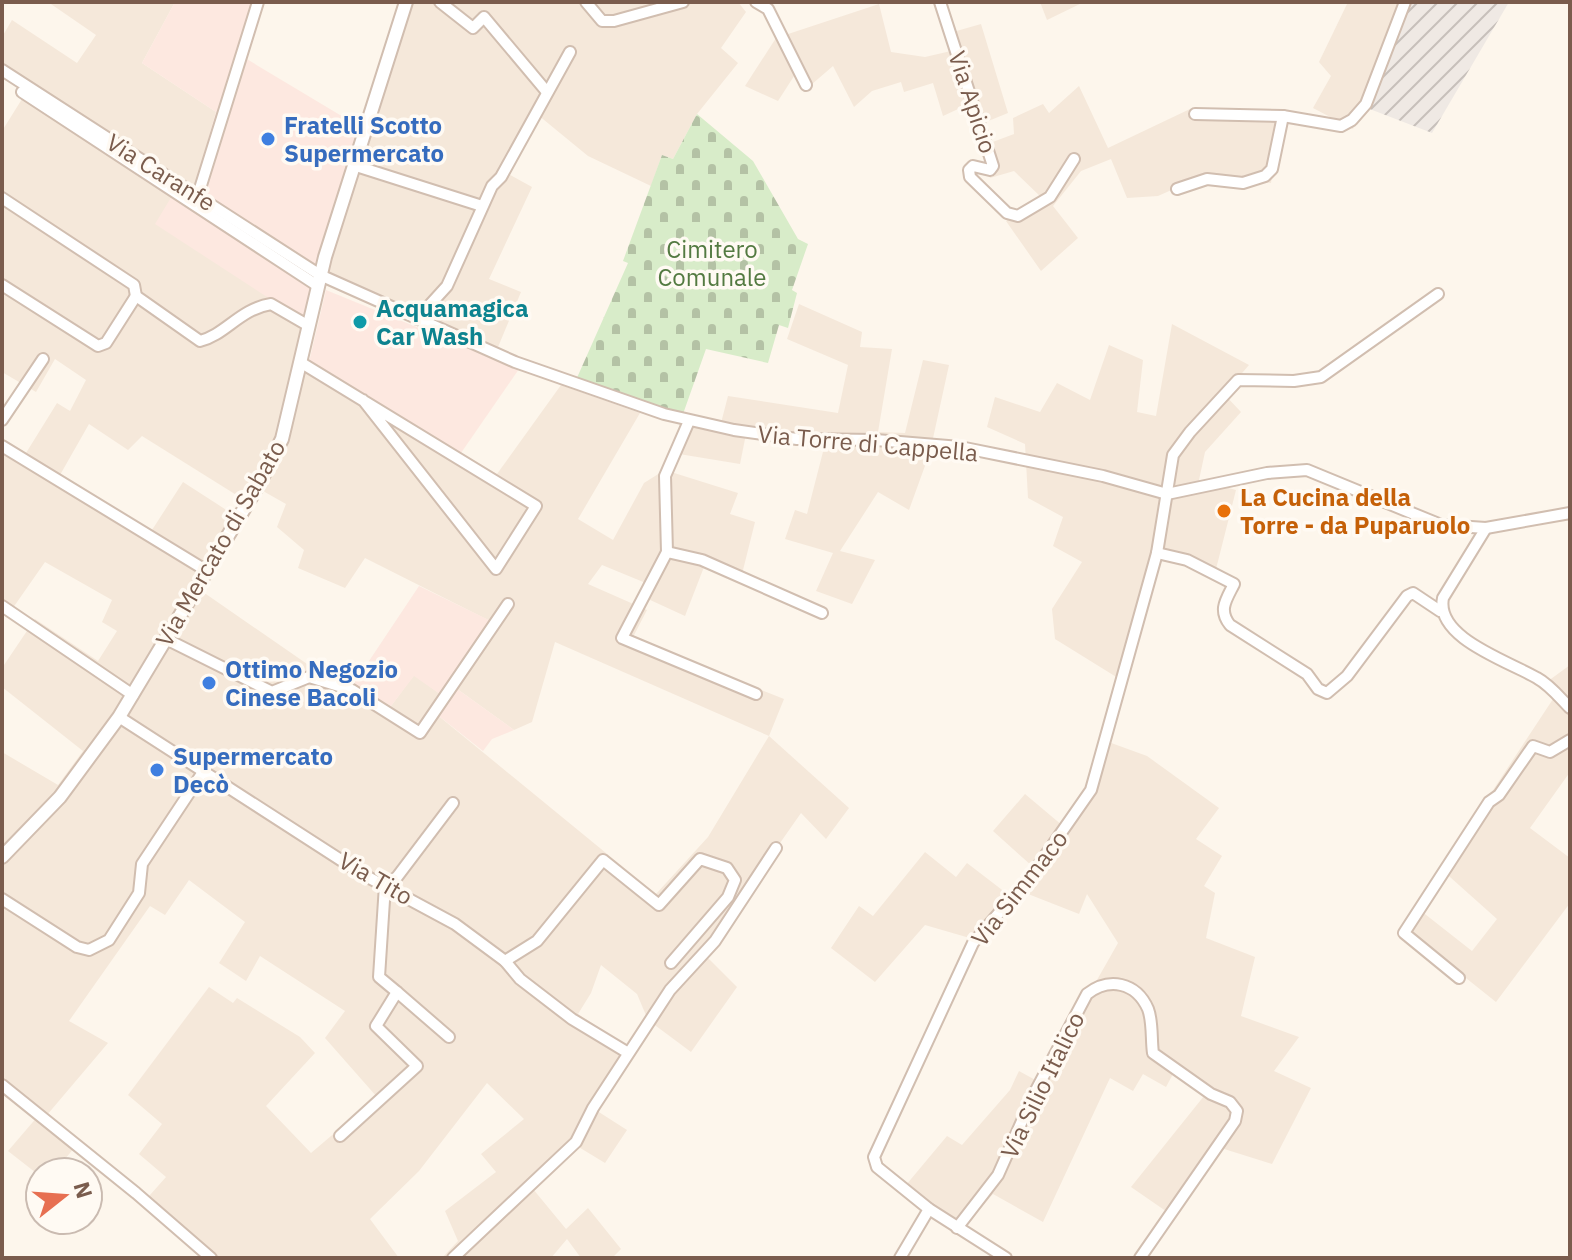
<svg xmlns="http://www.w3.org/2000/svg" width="1572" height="1260" font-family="'IBM Plex Sans',sans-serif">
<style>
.residential{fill:#f5e8da;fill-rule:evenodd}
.commercial{fill:#fde8e0}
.industrial{fill:url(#industrial-furrows)}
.cemetery{fill:url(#cemetery-stones)}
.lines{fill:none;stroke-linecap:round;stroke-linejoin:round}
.minor-casing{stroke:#d1beb0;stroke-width:14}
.tertiary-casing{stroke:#d1beb0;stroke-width:16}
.minor{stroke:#fff;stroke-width:10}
.tertiary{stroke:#fff;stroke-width:12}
.shop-dot{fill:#3f7fe0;stroke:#fffaf3;stroke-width:3}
.culture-dot{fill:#0f9aa8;stroke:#fffaf3;stroke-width:3}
.food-dot{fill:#e8710a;stroke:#fffaf3;stroke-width:3}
.labels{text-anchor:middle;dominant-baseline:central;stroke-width:7;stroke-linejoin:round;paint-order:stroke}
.street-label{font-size:24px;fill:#7a5c4d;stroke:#fffaf3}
.shop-label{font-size:24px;font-weight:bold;fill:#366cbe;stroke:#fffaf3;text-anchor:start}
.park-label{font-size:24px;fill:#537a41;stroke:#fffaf3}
.culture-label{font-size:24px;font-weight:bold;fill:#0d838f;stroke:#fffaf3;text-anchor:start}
.food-label{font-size:24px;font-weight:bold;fill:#c56008;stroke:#fffaf3;text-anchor:start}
</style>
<defs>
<pattern id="industrial-furrows" width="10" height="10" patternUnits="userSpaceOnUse" patternTransform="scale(2)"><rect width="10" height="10" fill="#efe9e4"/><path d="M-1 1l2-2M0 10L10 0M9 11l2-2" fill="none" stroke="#c7c0bb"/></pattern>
<pattern id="cemetery-stones" width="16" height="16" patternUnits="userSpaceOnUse" patternTransform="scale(2)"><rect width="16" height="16" fill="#d8ecc9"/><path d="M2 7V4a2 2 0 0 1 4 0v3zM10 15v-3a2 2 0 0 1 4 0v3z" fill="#b4c2a5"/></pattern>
</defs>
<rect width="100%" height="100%" fill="#fdf6ec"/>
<g class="residential">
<path d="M 48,2 L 175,2 L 142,63 L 216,112 L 195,186 L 304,321 L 295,356 L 497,474 L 561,385 L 640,413 L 578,519 L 613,540 L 644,483 L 663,471 L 686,413 L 721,423 L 728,396 L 838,413 L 848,365 L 787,339 L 799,304 L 862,332 L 860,347 L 892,349 L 878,432 L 905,433 L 923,360 L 949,365 L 930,452 L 909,510 L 878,492 L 840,551 L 875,560 L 852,604 L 816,591 L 833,553 L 785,539 L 795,510 L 807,514 L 825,444 L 746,434 L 740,464 L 679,454 L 671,472 L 738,493 L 730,514 L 755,522 L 740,582 L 704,567 L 685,616 L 648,599 L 653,586 L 602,565 L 588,584 L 647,610 L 632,639 L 784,699 L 769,736 L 849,808 L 826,839 L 801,813 L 703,953 L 737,987 L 691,1052 L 648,1020 L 637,994 L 601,965 L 591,993 L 578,1014 L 632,1049 L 591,1107 L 627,1130 L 605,1163 L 577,1146 L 533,1189 L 566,1229 L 588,1208 L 621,1249 L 612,1258 L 581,1258 L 567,1239 L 551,1258 L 442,1258 L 458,1241 L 445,1211 L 496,1172 L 481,1154 L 524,1119 L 487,1083 L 419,1171 L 370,1219 L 399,1258 L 205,1258 L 142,1204 L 166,1177 L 139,1154 L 162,1124 L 128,1095 L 209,987 L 233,1003 L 237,998 L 300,1037 L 315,1053 L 266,1106 L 311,1153 L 377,1097 L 325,1038 L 345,1011 L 260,956 L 246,981 L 219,963 L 245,922 L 189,880 L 165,915 L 150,906 L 69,1021 L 108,1043 L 47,1115 L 75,1147 L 54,1172 L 40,1172 L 40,1176 L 8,1151 L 38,1116 L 2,1090 L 2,752 L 58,785 L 83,751 L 2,687 L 2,668 L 35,619 L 98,661 L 117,631 L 102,622 L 112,600 L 45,562 L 8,615 L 2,610 L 2,438 L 26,453 L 57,403 L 70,411 L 86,380 L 55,359 L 36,392 L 2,372 L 2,131 L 27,91 L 2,76 L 2,37 L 12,20 L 77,63 L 96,35 ZM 89,424 L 128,450 L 142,436 L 254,506 L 263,491 L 286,504 L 277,527 L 304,550 L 298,568 L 345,588 L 365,558 L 494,623 L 453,686 L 514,730 L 532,722 L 555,642 L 769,736 L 708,837 L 656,894 L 435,713 L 447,699 L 414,675 L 391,706 L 310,666 L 203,592 L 245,522 L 183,482 L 152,530 L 60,475 Z"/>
<polygon points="413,2 738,2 746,12 721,48 738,63 697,114 673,159 662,155 651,186 588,156 538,115 503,171 532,187 489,279 521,292 498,347 326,274"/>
<polygon points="1040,2 1084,2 1047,20"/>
<polygon points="1348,2 1401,2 1353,129 1313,108 1331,76 1319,62"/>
<polygon points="879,4 891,52 925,57 951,51 946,34 981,24 1008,113 976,126 969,104 943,116 933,83 904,92 901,82 872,91 854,107 833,66 804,91 796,73 778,101 745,86 776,38"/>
<polygon points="1079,86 1108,148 1190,109 1281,111 1271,183 1205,175 1158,196 1127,198 1111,159 1081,171 1053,206 1078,238 1041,271 1006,221 1043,199 1014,171 990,178 982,146 1014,134 1013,118 1043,104 1049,113"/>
<polygon points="1172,324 1249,365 1224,394 1241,412 1205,452 1199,480 1236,490 1214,577 1161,557 1126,683 1055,639 1052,609 1082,562 1053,546 1063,517 1028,498 1025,444 987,427 995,397 1040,412 1057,383 1090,400 1109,345 1143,360 1137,412 1156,416"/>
<polygon points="1570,665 1570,772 1530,828 1570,858 1570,903 1496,1002 1402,927 1416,907 1472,951 1497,919 1441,869 1555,696 1544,684"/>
<polygon points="1103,740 1147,756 1219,808 1196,839 1222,856 1204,886 1215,893 1206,938 1255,957 1241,1016 1299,1037 1274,1071 1311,1088 1272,1164 1221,1148 1173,1216 1131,1187 1204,1096 1173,1074 1166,1087 1143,1074 1133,1091 1110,1078 1043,1222 993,1194 958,1234 901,1191 947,1136 962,1145 1010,1090 1019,1071 1039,1082 1118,943 1087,894 1079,914 1023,892 980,941 925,925 875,982 831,948 859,906 873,916 925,852 956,877 967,863 1010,896 1032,866 993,831 1025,794 1063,826 1088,788"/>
</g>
<g class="commercial">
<polygon points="175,2 259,2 240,55 360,127 304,321 155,224 178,186 195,185 216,112 142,63"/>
<polygon points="326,290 519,369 461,453 309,362"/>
<polygon points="419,586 495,623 453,686 514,730 492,739 483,751 435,713 447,699 414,676 391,706 353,685"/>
</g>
<polygon class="industrial" points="1401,2 1509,2 1432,133 1362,106"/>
<polygon class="cemetery" points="697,114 753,161 798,239 808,244 792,290 797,293 788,328 779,325 768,363 706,349 683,414 576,380 628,263 623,261 662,155 673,159"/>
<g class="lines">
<defs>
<g id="minor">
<polyline points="440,2 473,28 484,17 547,92"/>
<polyline points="586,2 602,21 614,21 683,2"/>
<polyline points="756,2 768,9 806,85"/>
<polyline points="940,2 993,166 990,170 973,166 969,170 970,177 1007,213 1018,216 1050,197 1074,159"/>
<polyline points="2,70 320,275 515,362 664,414 734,430 797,439 876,440 960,447 1103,476 1167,494 1267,473 1307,470 1441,525 1486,528 1570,513"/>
<polyline points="22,92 318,286"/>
<polyline points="1195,114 1283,116 1341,126 1352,120 1366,104 1405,2"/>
<polyline points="353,165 482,206"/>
<polyline points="1177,189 1207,179 1243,183 1265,176 1272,169 1283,116"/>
<polyline points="198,195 258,2"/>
<path d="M 2,198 L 134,285 L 136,296 L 200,341 C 225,335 240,309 271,304 L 309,326"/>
<polyline points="2,285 98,346 106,343 136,296"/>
<polyline points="417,319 447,286 492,186 501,177 570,52"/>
<polyline points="300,362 536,506 496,569 363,400"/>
<polyline points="2,420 43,359"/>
<polyline points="689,421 665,476 667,552 622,638 756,694"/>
<polyline points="2,446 207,571"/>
<path d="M 1486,528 L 1443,598 C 1435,638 1508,661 1537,678 C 1550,685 1560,698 1570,708"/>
<polyline points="667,552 702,560 822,613"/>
<path d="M 1157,553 L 1187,560 L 1234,584 C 1226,600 1218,610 1230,625 L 1307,674 L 1318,689 L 1327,693 L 1347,676 L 1407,596 L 1413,593 L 1440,611"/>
<polyline points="2,606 133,695"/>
<polyline points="166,639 272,692 309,677 352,690 420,733 508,604"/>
<polyline points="119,717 364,875 455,924 505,961 520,979 572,1019 625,1051"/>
<polyline points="2,899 77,947 89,950 109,940 139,893 142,864 203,772"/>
<polyline points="505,961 537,941 603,860 659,905 700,859 727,868 735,880 728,897 671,963"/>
<polyline points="1459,978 1404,933 1489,802 1499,795 1533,746 1550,752 1570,740"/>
<polyline points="397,992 449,1037"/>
<polyline points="2,1085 136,1193 211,1258"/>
<polyline points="340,1136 417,1066 376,1026 397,992 379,977 385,885 397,877 453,803"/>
<path d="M 957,1228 L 998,1175 L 1034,1094 L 1087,994 C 1109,977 1136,982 1148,1009 C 1153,1022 1151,1040 1153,1053 L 1211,1094 L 1230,1102 L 1237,1111 L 1235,1121 L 1140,1258"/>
<polyline points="453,1258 576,1142 593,1108 670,990 715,941 776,848"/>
<polyline points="900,1258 929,1209"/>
<polyline points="1006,1258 929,1209 877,1167 874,1157 973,943 1031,876 1091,790 1157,553 1173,455 1190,432 1238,380 1294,381 1321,377 1438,294"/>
</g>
<polyline id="tertiary" points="2,857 60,797 119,717 259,484 282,439 325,257 406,2"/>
</defs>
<use href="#minor" class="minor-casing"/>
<use href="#tertiary" class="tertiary-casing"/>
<use href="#minor" class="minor"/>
<use href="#tertiary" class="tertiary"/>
</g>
<g class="shop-dot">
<circle cx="268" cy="139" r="8"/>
<circle cx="209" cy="683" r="8"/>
<circle cx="157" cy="770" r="8"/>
</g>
<circle class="culture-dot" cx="360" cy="322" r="8"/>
<circle class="food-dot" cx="1224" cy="511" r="8"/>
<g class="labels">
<g class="street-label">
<text transform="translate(973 102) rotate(72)">Via Apicio</text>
<text transform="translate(161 172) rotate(32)">Via Caranfe</text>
<text transform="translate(868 443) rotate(5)">Via Torre di Cappella</text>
<text transform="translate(220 543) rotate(-60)">Via Mercato di Sabato</text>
<text transform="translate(376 878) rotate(30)">Via Tito</text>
<text transform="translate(1019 888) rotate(-52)">Via Simmaco</text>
<text transform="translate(1042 1085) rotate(-64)">Via Silio Italico</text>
</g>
<g class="shop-label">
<text x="284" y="125">Fratelli Scotto<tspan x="284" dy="28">Supermercato</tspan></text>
<text x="225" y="669">Ottimo Negozio<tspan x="225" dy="28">Cinese Bacoli</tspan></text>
<text x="173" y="756">Supermercato<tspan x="173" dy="28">Decò</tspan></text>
</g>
<g class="park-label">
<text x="712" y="249">Cimitero<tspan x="712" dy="28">Comunale</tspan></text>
</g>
<g class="culture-label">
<text x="376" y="308">Acquamagica<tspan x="376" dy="28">Car Wash</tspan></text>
</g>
<g class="food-label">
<text x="1240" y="497">La Cucina della<tspan x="1240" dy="28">Torre - da Puparuolo</tspan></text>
</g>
</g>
<rect width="1572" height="1260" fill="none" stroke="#7a5c4d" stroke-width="8"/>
<g transform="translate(64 1196) rotate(73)"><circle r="38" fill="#fffaf3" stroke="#cabbb1" stroke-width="2"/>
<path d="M0-6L14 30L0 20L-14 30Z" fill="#e76f51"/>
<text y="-12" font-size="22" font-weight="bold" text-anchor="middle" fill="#7a5c4d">N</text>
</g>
</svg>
